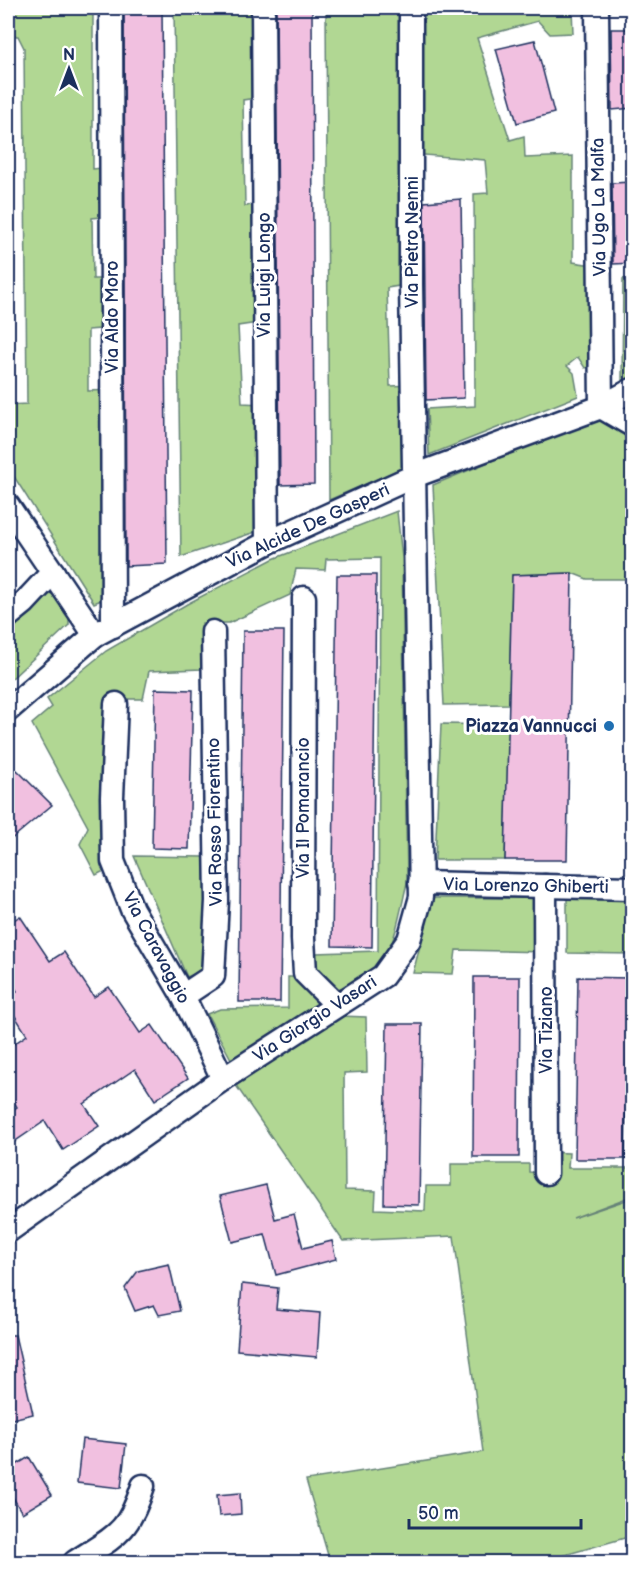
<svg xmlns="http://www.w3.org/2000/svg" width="640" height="1570" font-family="'Balsamiq Sans',sans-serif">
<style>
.green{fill:#b1d793;stroke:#668378;stroke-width:1.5}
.building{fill:#f1c0e0;stroke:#1b2f5e;stroke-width:1.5}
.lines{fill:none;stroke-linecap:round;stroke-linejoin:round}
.minor-casing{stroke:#1b2f5e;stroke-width:27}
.minor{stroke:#fff;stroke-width:22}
.poi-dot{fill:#1f6fb2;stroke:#fff;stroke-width:2}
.labels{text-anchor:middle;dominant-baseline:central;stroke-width:6;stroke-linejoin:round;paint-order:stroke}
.street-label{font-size:18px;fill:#1b2f5e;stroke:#fff}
.poi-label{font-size:18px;font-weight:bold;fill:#1b2f5e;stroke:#fff;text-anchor:end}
</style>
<rect width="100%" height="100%" fill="#fff"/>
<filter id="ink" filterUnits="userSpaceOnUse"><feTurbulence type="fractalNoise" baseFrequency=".0167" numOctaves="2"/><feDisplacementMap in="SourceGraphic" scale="12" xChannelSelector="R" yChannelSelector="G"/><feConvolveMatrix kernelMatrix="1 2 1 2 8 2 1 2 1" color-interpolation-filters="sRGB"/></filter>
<g filter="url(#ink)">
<g class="green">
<polygon points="8,8 93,8 93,169 111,167 112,216 92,218 93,279 112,279 112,328 88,330 88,391 112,390 113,595 94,603 8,467 8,405 27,404 24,48 18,36 8,36"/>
<polygon points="174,8 263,8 263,97 243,100 245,206 263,204 264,322 238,326 242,403 265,404 267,528 181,557"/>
<polygon points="326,8 411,8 412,14 483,11 483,8 572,8 573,33 550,34 538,21 477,38 510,140 524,136 525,158 573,156 573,262 599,266 600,365 585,368 578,357 567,366 574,373 578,396 429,455 427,409 475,406 474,194 488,193 485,160 412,154 411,284 387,288 390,386 413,385 414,463 329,500"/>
<polygon points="632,278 632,378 622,384 623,279"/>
<polygon points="598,417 632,433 632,579 587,579 572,573 512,575 509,704 444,705 433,485"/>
<path d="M 397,511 L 402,558 L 407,883 C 402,903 395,944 384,960 C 375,972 349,986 335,990 L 315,970 L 316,953 L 378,951 L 380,558 L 326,559 L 325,570 L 296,569 L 290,595 L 229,623 L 202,623 L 202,669 L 149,671 L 143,699 L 109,699 L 106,870 L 96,875 L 80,844 L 88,827 L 32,724 L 52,707 L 47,699 L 106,651 L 187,604 L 273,559 Z"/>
<polygon points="54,594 69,612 69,625 8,682 8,625 46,595"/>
<polygon points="441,724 509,725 505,860 435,860"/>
<polygon points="134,856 205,857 206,969 187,977"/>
<polygon points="567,897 632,899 632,954 567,953"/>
<polygon points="432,898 545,898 545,952 456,950 453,974 413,973"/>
<polygon points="288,977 298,977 322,1002 232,1061 207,1014 220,1009 288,1008"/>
<polygon points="340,1016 366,1017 367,1072 344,1073 345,1190 376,1191 375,1209 425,1211 426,1186 451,1186 451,1164 529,1164 529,1172 546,1173 546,1152 569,1153 568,1168 632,1168 632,1196 573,1218 632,1198 632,1536 540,1562 330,1562 306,1480 483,1452 454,1236 343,1241 235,1084"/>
</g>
<g class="building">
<polygon points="124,8 162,8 167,564 126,566"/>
<polygon points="276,8 312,8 314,484 280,485"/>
<polygon points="611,29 633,29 633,108 612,110"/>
<polygon points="535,40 554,113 517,123 496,49"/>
<polygon points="633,182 633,263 613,264 612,183"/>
<polygon points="461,199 464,398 426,400 424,202"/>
<polygon points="572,573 567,860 505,860 512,575"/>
<polygon points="337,575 376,575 372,947 332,946"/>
<polygon points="243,631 284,631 280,1002 239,1002"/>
<polygon points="155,689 193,690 189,849 152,848"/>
<polygon points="17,770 52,805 8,842 8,778"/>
<polygon points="20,916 50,961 64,952 94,997 109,987 140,1033 152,1025 188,1078 155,1100 135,1069 84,1104 99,1126 63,1150 45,1121 8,1146 8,1113 17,1107 8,1092 8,1048 27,1035 8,1005 8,997 17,991 8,976 8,924"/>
<polygon points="474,977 520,977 519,1157 473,1157"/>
<polygon points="578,977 628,978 625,1159 575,1159"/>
<polygon points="387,1024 422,1024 419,1205 384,1204"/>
<polygon points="266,1185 275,1219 294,1214 303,1248 332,1241 336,1259 276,1275 265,1234 232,1242 220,1196"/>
<polygon points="169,1264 180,1311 159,1315 154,1305 135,1311 125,1288 138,1271"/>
<polygon points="242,1284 278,1288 276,1309 320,1313 317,1357 237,1350"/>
<polygon points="8,1335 15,1335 33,1414 8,1420"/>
<polygon points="82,1439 126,1444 121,1488 77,1483"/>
<polygon points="29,1457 52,1495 22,1513 8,1489 8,1470"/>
<polygon points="240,1493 241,1514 219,1516 217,1495"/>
</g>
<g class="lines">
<defs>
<g id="minor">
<polyline points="111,8 113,626"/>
<polyline points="263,8 267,543"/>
<polyline points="597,8 601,407"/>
<polyline points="601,407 632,425"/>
<polyline points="8,506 95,635"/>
<polyline points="304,598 303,939 305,973 337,1005"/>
<polyline points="8,616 24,603 53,572"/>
<polyline points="116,704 112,797 113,861 132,909 183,996 223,1079"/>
<polyline points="8,710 95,635 267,543 414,476 601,407 632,390"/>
<polyline points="420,883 632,888"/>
<polyline points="545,886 546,1173"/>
<polyline points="183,996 213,976 217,901 213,632"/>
<polyline points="8,1231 223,1079 383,976 409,940 421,897 411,284 411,8"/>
<path d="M 75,1562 C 115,1536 128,1534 143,1486"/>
</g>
</defs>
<use href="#minor" class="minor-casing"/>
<use href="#minor" class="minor"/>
</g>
</g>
<circle class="poi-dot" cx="609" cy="726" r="6"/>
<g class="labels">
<g class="street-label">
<text transform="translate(599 207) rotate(-91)">Via Ugo La Malfa</text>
<text transform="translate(412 242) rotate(-90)">Via Pietro Nenni</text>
<text transform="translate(264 275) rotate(-90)">Via Luigi Longo</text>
<text transform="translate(112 317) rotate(-90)">Via Aldo Moro</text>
<text transform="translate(308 526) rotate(-25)">Via Alcide De Gasperi</text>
<text transform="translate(303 808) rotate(-90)">Via Il Pomarancio</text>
<text transform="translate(215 822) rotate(-91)">Via Rosso Fiorentino</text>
<text transform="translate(526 886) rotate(1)">Via Lorenzo Ghiberti</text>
<text transform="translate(156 948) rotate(62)">Via Caravaggio</text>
<text transform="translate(315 1019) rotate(-33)">Via Giorgio Vasari</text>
<text transform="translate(546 1030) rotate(-90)">Via Tiziano</text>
</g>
<g class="poi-label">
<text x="597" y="726">Piazza Vannucci</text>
</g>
</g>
<rect width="640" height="1570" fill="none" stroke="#fff" stroke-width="30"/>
<rect x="15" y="15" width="610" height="1540" fill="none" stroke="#1b2f5e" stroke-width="2" filter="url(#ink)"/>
<g transform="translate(69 69)" stroke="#ffffff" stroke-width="4.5" paint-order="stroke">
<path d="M0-4.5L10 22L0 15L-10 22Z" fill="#1b2f5e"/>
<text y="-9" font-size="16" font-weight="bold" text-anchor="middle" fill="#1b2f5e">N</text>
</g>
<path d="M409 1519v9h172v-9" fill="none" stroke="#1b2f5e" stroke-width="3"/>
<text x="418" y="1519" font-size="18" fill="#1b2f5e" stroke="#ffffff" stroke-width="4.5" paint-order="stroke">50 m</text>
</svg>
